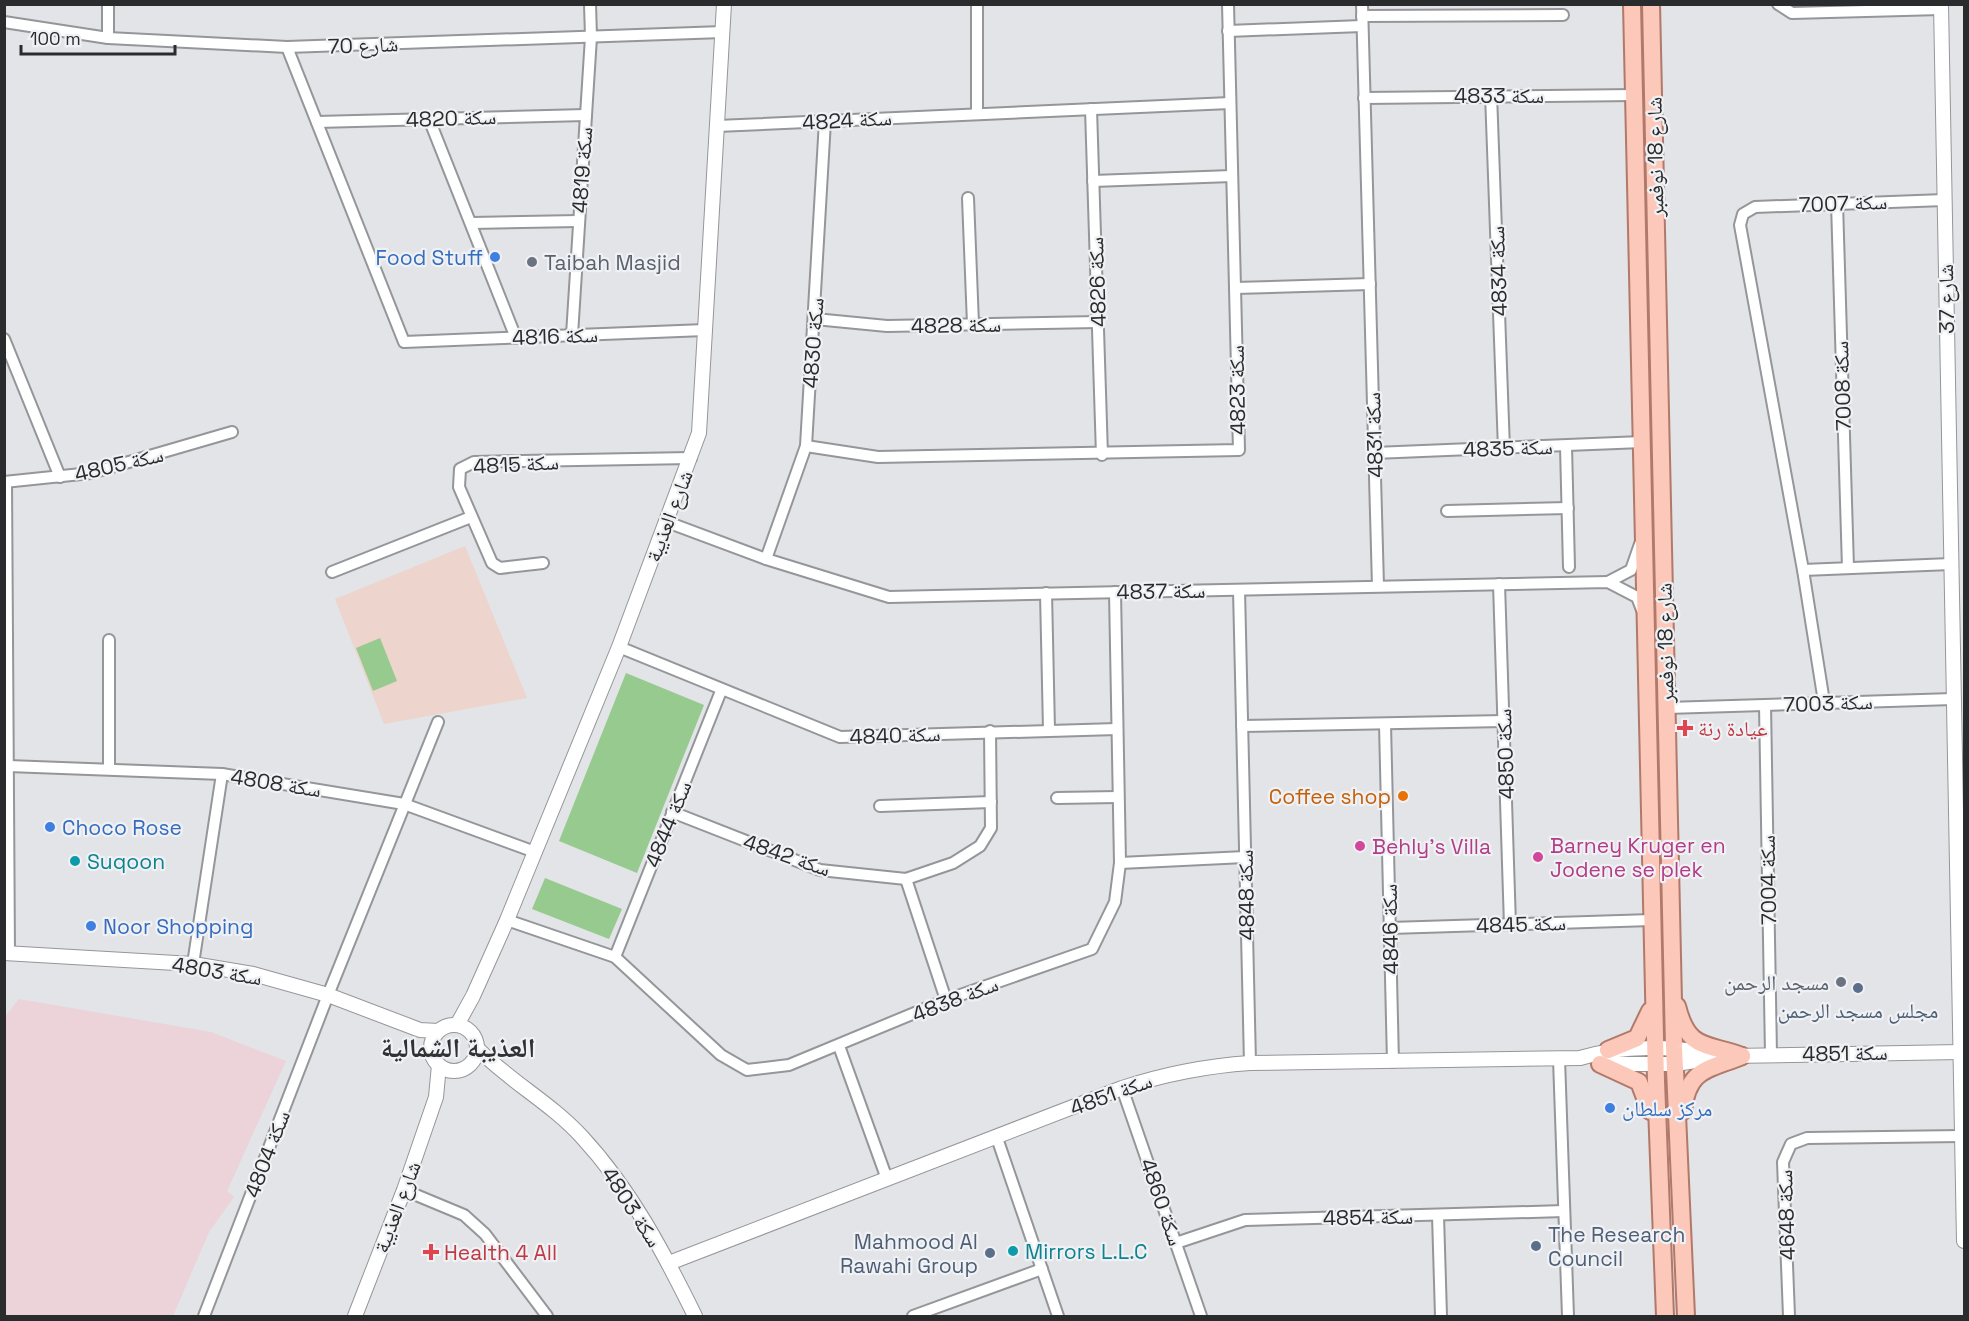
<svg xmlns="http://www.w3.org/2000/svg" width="1969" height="1321" font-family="'Space Grotesk','Noto Naskh Arabic',sans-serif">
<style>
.commercial{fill:#ecd2d9}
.education{fill:#edd4cd}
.green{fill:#97ca8f}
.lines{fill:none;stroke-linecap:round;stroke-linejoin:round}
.minor-casing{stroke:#949699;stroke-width:14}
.tertiary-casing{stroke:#949699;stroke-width:16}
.primary-casing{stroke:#b1796a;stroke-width:20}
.minor{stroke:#fff;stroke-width:10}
.tertiary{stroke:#fff;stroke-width:14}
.primary{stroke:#fbc8ba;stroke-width:16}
.shop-dot{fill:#3f7fe0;stroke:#eff1f4;stroke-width:2}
.worship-dot{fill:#6b7280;stroke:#eff1f4;stroke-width:2}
.health-dot{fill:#e0444e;stroke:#eff1f4;stroke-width:2}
.food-dot{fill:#e8710a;stroke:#eff1f4;stroke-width:2}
.hotel-dot{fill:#d1479c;stroke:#eff1f4;stroke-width:2}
.culture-dot{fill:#0f9aa8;stroke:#eff1f4;stroke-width:2}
.service-dot{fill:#5c6f8a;stroke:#eff1f4;stroke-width:2}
.labels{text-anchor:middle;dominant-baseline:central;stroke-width:4.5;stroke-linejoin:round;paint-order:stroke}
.street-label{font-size:21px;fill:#2a2b2c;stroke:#eff1f4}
.shop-label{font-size:21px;fill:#366cbe;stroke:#eff1f4;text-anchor:start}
.worship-label{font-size:21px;fill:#5b616d;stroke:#eff1f4;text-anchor:start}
.health-label{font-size:21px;fill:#be3a42;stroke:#eff1f4;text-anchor:start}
.food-label{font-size:21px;fill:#c56008;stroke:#eff1f4;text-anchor:end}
.hotel-label{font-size:21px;fill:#b23c85;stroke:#eff1f4;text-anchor:start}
.culture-label{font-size:21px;fill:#0d838f;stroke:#eff1f4;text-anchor:start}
.service-label{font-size:21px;fill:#4e5e75;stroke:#eff1f4}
.district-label{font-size:27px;font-weight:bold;fill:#313234;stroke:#eff1f4}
</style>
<rect width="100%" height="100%" fill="#e2e4e7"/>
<polygon class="commercial" points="19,999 211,1032 286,1061 227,1191 234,1197 209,1232 173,1316 5,1316 4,1018"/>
<polygon class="education" points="465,546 527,698 384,724 335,599"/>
<g class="green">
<polygon points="380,638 397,681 373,691 356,648"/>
<polygon points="626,673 704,705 637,873 559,841"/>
<polygon points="545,878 622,909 609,939 532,909"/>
</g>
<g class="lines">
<defs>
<g id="minor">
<polyline points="108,4 108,38"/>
<polyline points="977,4 977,114"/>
<polyline points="1362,4 1378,586"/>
<polyline points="1778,4 1792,13 1941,9"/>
<polyline points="1362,16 1563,15"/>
<polyline points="4,22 108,38 287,47 723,32"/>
<polyline points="1228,31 1362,26"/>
<polyline points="287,47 404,342 705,330"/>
<polyline points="1491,94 1504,449"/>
<polyline points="1364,98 1635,95"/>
<polyline points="1091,109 1102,455"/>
<polyline points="429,119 516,338"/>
<polyline points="317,122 586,115"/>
<polyline points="717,126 1230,103"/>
<polyline points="1093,181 1232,176"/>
<polyline points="968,198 973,324"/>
<polyline points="1837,203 1848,568"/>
<polyline points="472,223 579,221"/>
<polyline points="1235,288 1370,284"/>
<polyline points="815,319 887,326 1098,322"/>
<polyline points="572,335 591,37 590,4"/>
<polyline points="4,339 60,477"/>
<polyline points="806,446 878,457 1239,450 1228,4"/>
<polyline points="1566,446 1569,567"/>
<polyline points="1374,453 1642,442"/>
<polyline points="4,482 91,473 232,432"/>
<polyline points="6,482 9,953"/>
<polyline points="1447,511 1568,508"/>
<polyline points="667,522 766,559 889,597 1608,582 1637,597 1642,610"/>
<polyline points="766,559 806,446 825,121"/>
<polyline points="543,563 500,568 492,563 459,487 460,469 474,462 691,458"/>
<polyline points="1803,570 1951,564"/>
<polyline points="332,572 471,517"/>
<polyline points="1608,582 1631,570 1640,544"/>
<polyline points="1499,584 1510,925"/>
<polyline points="1239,590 1250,1063"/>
<polyline points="1046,593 1049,730"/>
<polyline points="109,640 109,769"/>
<polyline points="619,647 840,737 1117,729"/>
<polyline points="1824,702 1803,570 1740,225 1743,214 1755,207 1944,200"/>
<polyline points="1765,705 1771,1055"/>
<polyline points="1667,708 1953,699"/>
<polyline points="1385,724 1393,1062"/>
<polyline points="1242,726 1504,721"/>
<polyline points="8,766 222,774 404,804 535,852"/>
<polyline points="1057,798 1118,797"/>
<polyline points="880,806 991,802"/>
<polyline points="672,812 820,870 906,879 953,863 980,846 991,828 990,731"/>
<polyline points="1120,863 1245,857"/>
<polyline points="906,879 946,1000"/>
<polyline points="507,920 615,957 721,1055 747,1070 789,1065 946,1000 1092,949 1115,902 1120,863 1115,592"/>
<polyline points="1390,928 1652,920"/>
<polyline points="615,957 721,691"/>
<polyline points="193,964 222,774"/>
<polyline points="839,1046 887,1179"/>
<polyline points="1559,1059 1568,1316"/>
<polyline points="1122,1088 1201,1316"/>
<polyline points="997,1138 1058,1316"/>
<polyline points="404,1190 464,1215 485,1234 547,1316"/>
<polyline points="1438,1215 1441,1316"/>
<polyline points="1176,1243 1245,1220 1564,1211"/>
<polyline points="204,1316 328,995 438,722"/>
<polyline points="913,1316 1042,1269"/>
<polyline points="1789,1316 1783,1162 1791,1144 1807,1138 1962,1136"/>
</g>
<g id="tertiary">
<polyline points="1941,4 1964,1241"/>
<polyline points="4,953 193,964 253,974 328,995 420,1030 438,1031"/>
<circle cx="454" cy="1048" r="23"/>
<polyline points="457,1025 473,996 507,920 619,647 699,433 724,4"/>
<path d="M 477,1048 C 509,1081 551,1103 582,1137 C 631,1190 664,1253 695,1316"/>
<polyline points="1603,1064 1675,1064 1730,1056 1960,1052"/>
<path d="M 669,1263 L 1122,1088 C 1165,1074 1205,1066 1250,1063 L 1580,1058 C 1625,1044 1671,1047 1717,1054"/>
<polyline points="355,1316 404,1190 436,1097 439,1065"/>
</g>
<g id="primary">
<polyline points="1632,4 1656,1081 1665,1316"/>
<polyline points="1651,4 1674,1047 1686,1316"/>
<path d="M 1677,1006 C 1688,1051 1707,1043 1742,1056"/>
<polyline points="1608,1050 1637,1038 1650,1011"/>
<polyline points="1600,1064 1639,1082 1650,1111"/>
<path d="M 1683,1111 C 1688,1068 1708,1070 1742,1056"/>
</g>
</defs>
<use href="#minor" class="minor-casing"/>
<use href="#tertiary" class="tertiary-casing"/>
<use href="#primary" class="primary-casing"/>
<use href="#minor" class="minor"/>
<use href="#tertiary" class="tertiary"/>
<use href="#primary" class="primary"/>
</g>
<g class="shop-dot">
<circle cx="495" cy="257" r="6"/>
<circle cx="50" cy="827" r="6"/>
<circle cx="91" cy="926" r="6"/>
<circle cx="1610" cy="1108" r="6"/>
</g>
<g class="worship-dot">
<circle cx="532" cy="262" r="6"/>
<circle cx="1841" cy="982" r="6"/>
</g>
<g class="health-dot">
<path d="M1682 719h6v6h6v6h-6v6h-6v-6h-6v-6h6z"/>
<path d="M428 1243h6v6h6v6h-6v6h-6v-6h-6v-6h6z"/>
</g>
<circle class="food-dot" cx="1403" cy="796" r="6"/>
<g class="hotel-dot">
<circle cx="1360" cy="846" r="6"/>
<circle cx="1538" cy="857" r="6"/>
</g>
<g class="culture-dot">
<circle cx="75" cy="861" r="6"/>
<circle cx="1013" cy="1251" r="6"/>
</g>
<g class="service-dot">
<circle cx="1858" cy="988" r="6"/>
<circle cx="1536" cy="1246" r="6"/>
<circle cx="990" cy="1253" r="6"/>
</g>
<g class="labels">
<g class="street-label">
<text transform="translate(363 45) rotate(-2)">شارع 70</text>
<text x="1499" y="95">سكة 4833</text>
<text transform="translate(451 118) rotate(-2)">سكة 4820</text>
<text transform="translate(847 120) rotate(-3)">سكة 4824</text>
<text transform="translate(1655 157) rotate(-91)">شارع 18 نوفمبر</text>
<text transform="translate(582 170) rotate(-86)">سكة 4819</text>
<text transform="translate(1843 203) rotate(-2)">سكة 7007</text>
<text transform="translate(1498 271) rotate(-92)">سكة 4834</text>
<text transform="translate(1097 282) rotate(-92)">سكة 4826</text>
<text transform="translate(1946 299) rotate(-91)">شارع 37</text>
<text transform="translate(956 325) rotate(-1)">سكة 4828</text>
<text transform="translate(555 336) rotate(-2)">سكة 4816</text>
<text transform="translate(813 343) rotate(-86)">سكة 4830</text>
<text transform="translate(1842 386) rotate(-92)">سكة 7008</text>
<text transform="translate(1237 390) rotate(-91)">سكة 4823</text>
<text transform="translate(1374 435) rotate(-92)">سكة 4831</text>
<text transform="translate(1508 448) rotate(-2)">سكة 4835</text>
<text transform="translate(119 464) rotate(-13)">سكة 4805</text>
<text transform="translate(516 464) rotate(-3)">سكة 4815</text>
<text transform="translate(669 516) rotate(-69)">شارع العذيبة</text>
<text transform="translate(1161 591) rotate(-1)">سكة 4837</text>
<text transform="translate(1665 643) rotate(-91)">شارع 18 نوفمبر</text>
<text transform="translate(1828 703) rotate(-2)">سكة 7003</text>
<text transform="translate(895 735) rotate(-2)">سكة 4840</text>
<text transform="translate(1505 754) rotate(-92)">سكة 4850</text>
<text transform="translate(276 783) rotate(9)">سكة 4808</text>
<text transform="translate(668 824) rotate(-68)">سكة 4844</text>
<text transform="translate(787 855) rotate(19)">سكة 4842</text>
<text transform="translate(1768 880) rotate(-91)">سكة 7004</text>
<text transform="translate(1246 895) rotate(-91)">سكة 4848</text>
<text transform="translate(1521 924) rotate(-2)">سكة 4845</text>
<text transform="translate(1390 929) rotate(-91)">سكة 4846</text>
<text transform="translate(217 971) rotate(9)">سكة 4803</text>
<text transform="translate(955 999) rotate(-21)">سكة 4838</text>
<text transform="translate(1845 1053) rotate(-1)">سكة 4851</text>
<text transform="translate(1111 1094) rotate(-20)">سكة 4851</text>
<text transform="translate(267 1154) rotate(-69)">سكة 4804</text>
<text transform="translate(1162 1202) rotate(71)">سكة 4860</text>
<text transform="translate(397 1207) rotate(-69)">شارع العذيبة</text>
<text transform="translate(632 1207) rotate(57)">سكة 4803</text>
<text transform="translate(1786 1215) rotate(-92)">سكة 4648</text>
<text transform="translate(1368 1217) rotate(-1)">سكة 4854</text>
</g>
<g class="shop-label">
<text x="483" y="257" text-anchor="end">Food Stuff</text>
<text x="62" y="827">Choco Rose</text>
<text x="103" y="926">Noor Shopping</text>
<text x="1622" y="1108">مركز سلطان</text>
</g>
<g class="worship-label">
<text x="544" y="262">Taibah Masjid</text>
<text x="1829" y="982" text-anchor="end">مسجد الرحمن</text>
</g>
<g class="health-label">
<text x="1698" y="728">عيادة رنة</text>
<text x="444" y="1252">Health 4 All</text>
</g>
<g class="food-label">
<text x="1391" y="796">Coffee shop</text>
</g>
<g class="hotel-label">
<text x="1550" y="845">Barney Kruger en<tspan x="1550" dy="24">Jodene se plek</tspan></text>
<text x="1372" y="846">Behly's Villa</text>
</g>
<g class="culture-label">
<text x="87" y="861">Suqoon</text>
<text x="1025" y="1251">Mirrors L.L.C</text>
</g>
<g class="service-label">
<text x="1858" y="1010">مجلس مسجد الرحمن</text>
<text x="1548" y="1234" text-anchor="start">The Research<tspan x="1548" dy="24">Council</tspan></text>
<text x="978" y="1241" text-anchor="end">Mahmood Al<tspan x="978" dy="24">Rawahi Group</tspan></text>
</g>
<g class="district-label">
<text x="458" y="1047">العذيبة الشمالية</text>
</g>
</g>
<rect width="1969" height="1321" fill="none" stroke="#2a2b2c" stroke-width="12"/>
<path d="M21 45v9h154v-9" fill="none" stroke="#2a2b2c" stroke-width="3"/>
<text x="30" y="45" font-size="18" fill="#2a2b2c" stroke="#eff1f4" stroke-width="4.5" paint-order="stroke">100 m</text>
</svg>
